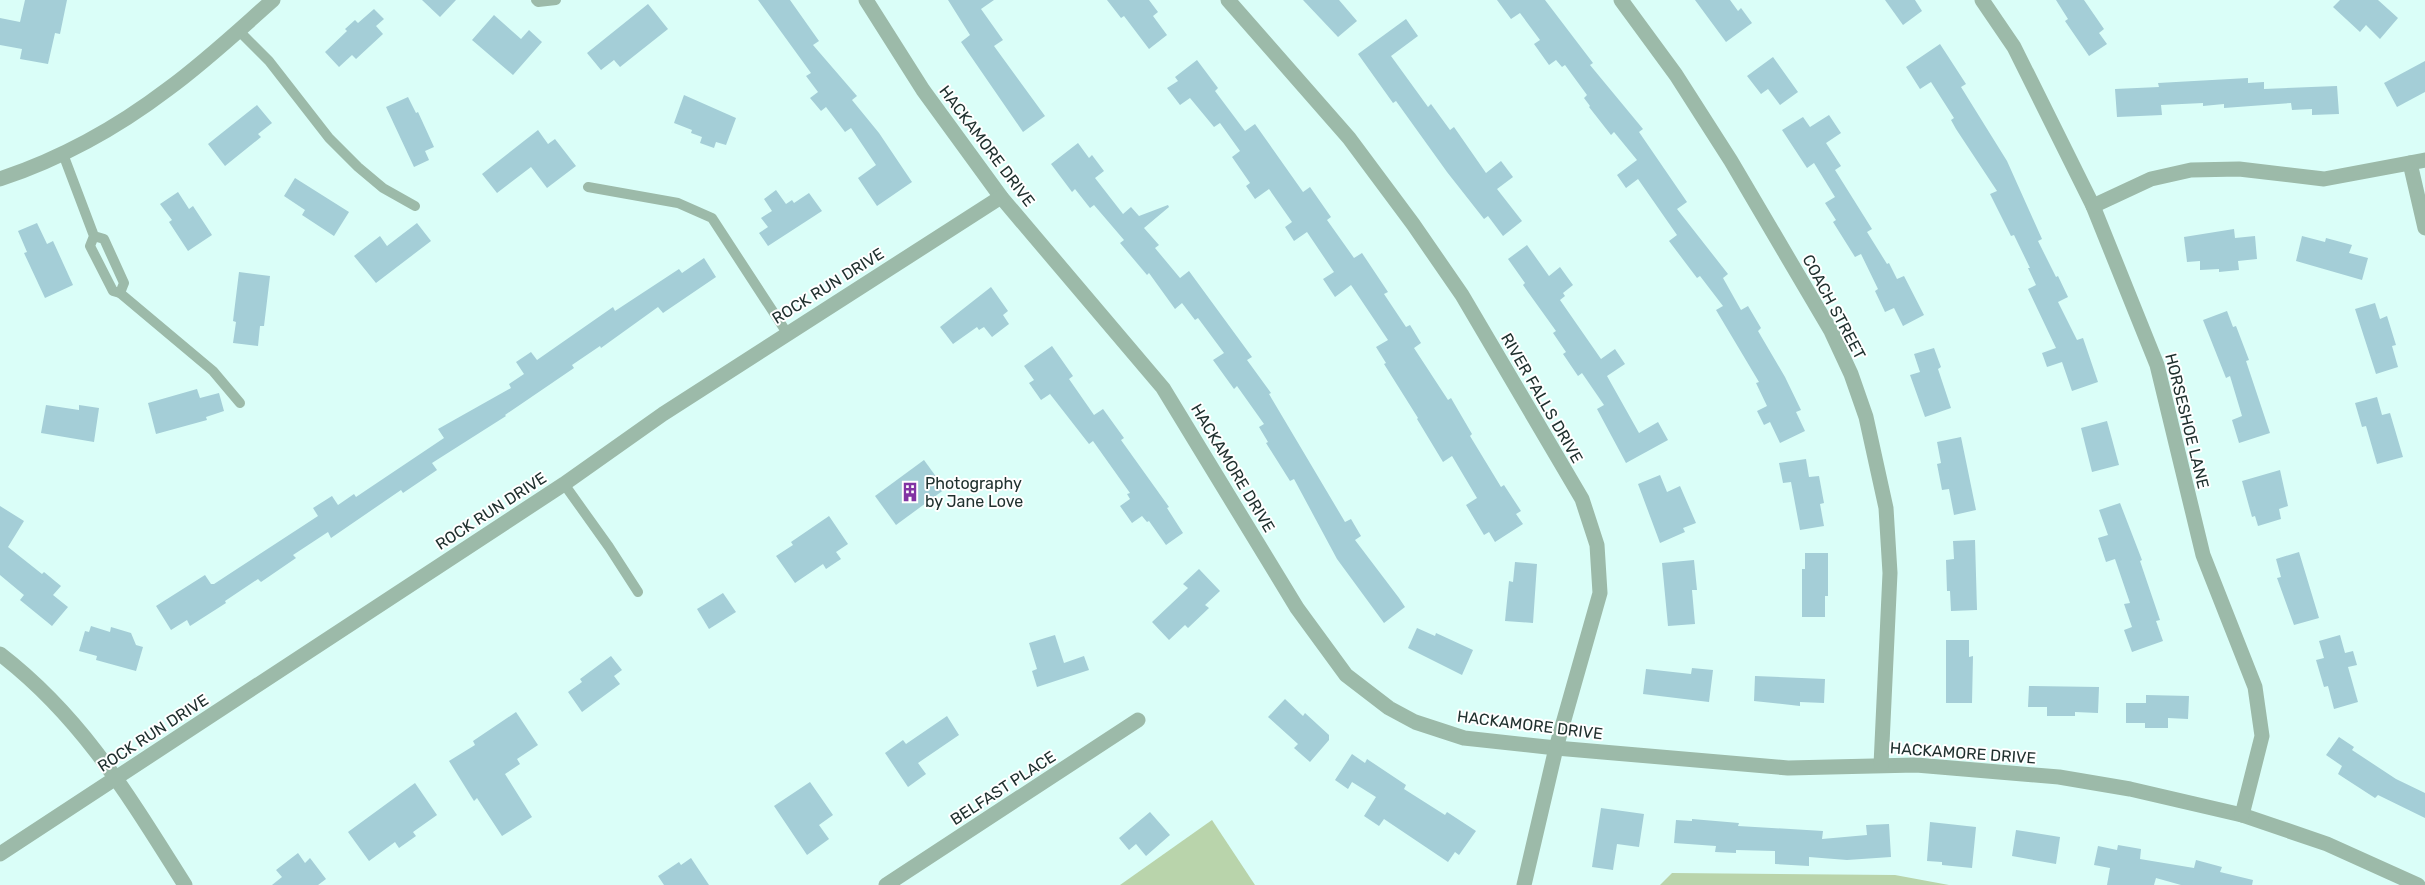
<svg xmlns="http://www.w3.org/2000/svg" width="2425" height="885" font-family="Rubik,sans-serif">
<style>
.green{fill:#b9d4ab}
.building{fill:#a4ced7}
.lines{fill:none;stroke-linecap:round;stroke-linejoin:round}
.service{stroke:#9cbaa9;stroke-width:10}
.minor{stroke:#9cbaa9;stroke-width:15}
.tertiary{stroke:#9cbaa9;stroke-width:15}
.labels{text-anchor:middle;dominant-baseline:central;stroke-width:4;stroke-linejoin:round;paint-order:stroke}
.street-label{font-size:16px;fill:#20312f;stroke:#fff}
.poi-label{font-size:16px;fill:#20312f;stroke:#fff;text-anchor:start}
</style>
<rect width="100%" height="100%" fill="#dafef8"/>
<g class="green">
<polygon points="1212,820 1255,885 1120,885"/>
<polygon points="1672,873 1895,875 1949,885 1660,885"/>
</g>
<g class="building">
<polygon points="25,0 67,0 60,34 55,33 48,64 20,59 22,49 0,45 0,18 20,22"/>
<polygon points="422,0 456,0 440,17"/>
<polygon points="758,0 790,0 819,41 813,45 857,96 852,100 879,133 912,182 877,206 858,178 876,165 851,128 845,132 826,107 821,111 810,98 818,92 806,76 811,73"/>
<polygon points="948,0 994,0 981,9 1003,40 994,46 1045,116 1023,132 961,42 970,35"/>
<polygon points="1107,0 1149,0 1158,12 1153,16 1167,35 1149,49 1124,16 1121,18"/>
<polygon points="1303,0 1339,0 1357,21 1338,37"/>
<polygon points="1497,0 1545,0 1593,63 1590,65 1643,129 1639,132 1687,202 1677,209 1728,274 1723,278 1741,310 1748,306 1761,328 1758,331 1785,377 1801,410 1796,412 1805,431 1780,443 1770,422 1764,425 1757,411 1767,406 1756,383 1759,382 1716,310 1723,306 1700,276 1697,278 1669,241 1677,235 1638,179 1626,188 1617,175 1637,160 1614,132 1611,135 1589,107 1590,106 1584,98 1587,95 1565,65 1562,67 1556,60 1549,65 1534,44 1540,40 1520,13 1511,19"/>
<polygon points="1695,0 1730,0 1738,11 1741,8 1752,23 1726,42"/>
<polygon points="1885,0 1915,0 1922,11 1903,25"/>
<polygon points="2056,0 2084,0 2104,29 2099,33 2107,44 2089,56 2065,21 2068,19"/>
<polygon points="2340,0 2378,0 2398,18 2380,39 2366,25 2360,32 2333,7"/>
<polygon points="648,4 668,29 620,67 614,60 601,70 587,53"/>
<polygon points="374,9 384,19 376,26 383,34 356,59 352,55 339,67 325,52 347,31 345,29 355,20 358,23"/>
<polygon points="494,15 521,39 529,30 542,42 513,75 472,40"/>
<polygon points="1406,19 1418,36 1391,56 1428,107 1431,104 1450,130 1454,127 1486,173 1501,161 1513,177 1497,189 1522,221 1503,236 1488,216 1484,219 1447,172 1396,101 1393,103 1358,54"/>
<polygon points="1940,44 1966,84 1961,87 2007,161 2042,239 2038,241 2056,277 2058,276 2068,297 2058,302 2077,340 2083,338 2098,382 2072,391 2062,362 2047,367 2042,353 2056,348 2028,289 2036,285 2028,268 2030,268 2014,235 2011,236 1990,194 1997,191 1956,129 1951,120 1954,118 1931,82 1920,89 1906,67"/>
<polygon points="1773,57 1798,92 1780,105 1768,89 1761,94 1747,76"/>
<polygon points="1197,60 1218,88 1215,91 1245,131 1255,124 1303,192 1310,187 1331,217 1327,220 1354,258 1362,253 1388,292 1384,294 1406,327 1410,325 1421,343 1414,348 1448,400 1451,398 1472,434 1470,436 1501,487 1504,485 1521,511 1516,514 1523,524 1495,542 1489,532 1484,535 1466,505 1477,498 1452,456 1443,462 1417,419 1418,418 1384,364 1386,363 1376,347 1388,340 1351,285 1335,297 1323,279 1334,272 1307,232 1294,241 1285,227 1292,222 1269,189 1255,199 1246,186 1250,183 1232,157 1240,151 1220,123 1214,127 1190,98 1180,105 1167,88 1178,81 1175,77"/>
<polygon points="2425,61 2425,92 2397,107 2384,83"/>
<polygon points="2248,78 2248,83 2264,82 2264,89 2337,86 2339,114 2312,115 2312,109 2292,110 2291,103 2224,108 2224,104 2203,106 2203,103 2161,105 2162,115 2117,117 2115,89 2159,87 2158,83"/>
<polygon points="684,95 736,118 726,145 716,142 714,148 700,143 702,137 691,133 692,130 674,123"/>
<polygon points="408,97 416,113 418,112 434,147 425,151 429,160 414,167 386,107"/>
<polygon points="257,105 272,123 258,134 261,137 225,166 208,144"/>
<polygon points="1829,115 1841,133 1826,143 1841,166 1835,170 1872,229 1867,232 1887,264 1889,263 1897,279 1904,276 1924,315 1903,326 1894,308 1885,312 1875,291 1878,289 1861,254 1855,257 1833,222 1836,220 1825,203 1835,197 1814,163 1807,168 1782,130 1803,117 1810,127"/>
<polygon points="538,130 548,144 555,139 576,166 547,188 531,167 497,193 482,174"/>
<polygon points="1078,143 1089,158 1092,155 1104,171 1095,178 1123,214 1131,207 1139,216 1168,205 1169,207 1144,228 1159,245 1155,248 1180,278 1189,271 1252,357 1247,360 1271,393 1269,394 1345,522 1351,519 1361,536 1355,540 1399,598 1405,607 1384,623 1337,559 1294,479 1290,481 1266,443 1268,442 1259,427 1264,424 1237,386 1234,389 1213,360 1224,353 1198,318 1195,320 1182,303 1175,309 1149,273 1147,275 1120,243 1124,240 1094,205 1090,208 1075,189 1072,192 1051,164"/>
<polygon points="295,178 349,212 334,236 302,215 305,210 284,196"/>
<polygon points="776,190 786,204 792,200 794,203 809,193 822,211 768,246 759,233 768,227 761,218 772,211 764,199"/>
<polygon points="178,192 189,209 193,206 212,235 188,251 169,222 172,220 160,204"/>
<polygon points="37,223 47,244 53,241 73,285 45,298 24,253 27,252 18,231"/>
<polygon points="417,223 431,241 376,283 354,256 380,236 387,246"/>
<polygon points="2234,229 2235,238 2255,236 2257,259 2238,261 2239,270 2219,272 2219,269 2200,270 2200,261 2187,262 2184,237"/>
<polygon points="2302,236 2325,242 2326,238 2352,245 2349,253 2368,258 2362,280 2296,261"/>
<polygon points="1527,245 1549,276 1560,267 1573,285 1563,293 1565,296 1560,300 1601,359 1615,349 1625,364 1607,376 1639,433 1658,422 1668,440 1626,463 1597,409 1604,405 1582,373 1578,376 1563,354 1566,352 1553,333 1556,331 1523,285 1525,283 1508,259"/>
<polygon points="704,258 716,277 663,313 658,307 601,348 600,346 572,365 574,368 505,415 506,416 432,463 437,470 403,493 401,490 331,538 328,532 293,555 296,558 261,582 258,579 225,601 226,603 190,626 187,620 171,630 156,606 205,575 211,584 214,584 318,516 313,508 332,496 338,505 354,494 356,497 444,438 438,429 511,388 509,384 524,374 516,362 531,352 537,360 613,307 615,311 679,269 682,273"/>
<polygon points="239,272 270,276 264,326 260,326 258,346 233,343 236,322 233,321"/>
<polygon points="991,287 1008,311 1003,315 1009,324 992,337 984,327 979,330 977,327 953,344 940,327"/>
<polygon points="2375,303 2380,319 2387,316 2396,345 2392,346 2398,367 2376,374 2355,309"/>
<polygon points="2227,311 2233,327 2236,326 2249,360 2246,361 2270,433 2239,443 2232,420 2242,416 2230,376 2226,378 2203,320"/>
<polygon points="1052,346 1073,376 1069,379 1094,415 1103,409 1124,438 1121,440 1169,507 1167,508 1183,533 1166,545 1149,521 1147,522 1142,516 1132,523 1120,506 1130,499 1127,494 1130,493 1093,441 1089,444 1050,394 1041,400 1029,383 1034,380 1024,366"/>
<polygon points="1934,348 1941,367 1938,369 1951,408 1925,417 1910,375 1920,372 1914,354"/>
<polygon points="197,389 200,398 219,393 224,411 206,417 207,420 156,434 148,403"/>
<polygon points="2377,397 2382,415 2390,413 2403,457 2377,464 2366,426 2362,427 2355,403"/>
<polygon points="46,405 79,410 79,405 99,408 94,442 41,433"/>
<polygon points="2107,421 2119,465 2092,472 2081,428"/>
<polygon points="1961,437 1976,510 1954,515 1949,489 1942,490 1937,464 1941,463 1937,442"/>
<polygon points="1806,459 1809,477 1819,476 1824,503 1820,504 1824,526 1800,530 1791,482 1783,483 1779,463"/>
<polygon points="924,460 945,489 896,525 875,496"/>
<polygon points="2280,470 2288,506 2279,509 2281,519 2258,526 2255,516 2252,517 2242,481"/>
<polygon points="1660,475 1667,492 1680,486 1696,523 1683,528 1685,532 1660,543 1638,484"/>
<polygon points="2120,503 2142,560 2140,561 2160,620 2156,621 2163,641 2132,652 2124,630 2132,627 2124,604 2130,603 2115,559 2106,562 2098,538 2108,535 2099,510"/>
<polygon points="0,506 24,521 8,547 42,574 44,572 61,586 53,595 68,607 52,626 20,600 24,595 0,575"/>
<polygon points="829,516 848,544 836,552 841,559 826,569 823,564 795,583 776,556 793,545 791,542"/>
<polygon points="1975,540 1977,610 1951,611 1950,591 1947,591 1946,560 1954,559 1953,541"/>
<polygon points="2299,552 2319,618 2294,625 2277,578 2281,577 2276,559"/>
<polygon points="1805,553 1828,553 1828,596 1825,596 1825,617 1802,617 1802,569 1805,569"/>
<polygon points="1694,560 1697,590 1692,590 1695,624 1668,626 1662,563"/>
<polygon points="1515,562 1537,564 1533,623 1505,621 1509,581 1513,582"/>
<polygon points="1199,569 1220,591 1205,605 1209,608 1188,628 1185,625 1169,640 1152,622 1188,588 1183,584"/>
<polygon points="723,593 736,612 709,629 697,609"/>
<polygon points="91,626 110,632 111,627 131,633 136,645 143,647 136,671 96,660 97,656 79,651 85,631 89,632"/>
<polygon points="1417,628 1435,636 1436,633 1473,650 1462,675 1408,648"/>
<polygon points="1055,635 1064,663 1084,656 1089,670 1037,687 1032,671 1037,669 1029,643"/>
<polygon points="2340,635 2345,653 2353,651 2357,665 2348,667 2358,702 2334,709 2328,686 2324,687 2316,660 2324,658 2319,641"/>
<polygon points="1946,640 1969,640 1969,657 1973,656 1972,703 1946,703"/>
<polygon points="611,656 622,670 614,676 620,684 582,712 568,692 582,682 580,679"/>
<polygon points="1692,668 1713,670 1709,702 1643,694 1646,669 1691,674"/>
<polygon points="1755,676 1825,679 1824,703 1800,702 1800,706 1754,701"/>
<polygon points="2029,686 2099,687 2098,713 2075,712 2075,716 2047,716 2047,707 2028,707"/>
<polygon points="2146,695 2189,696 2188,719 2168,718 2168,728 2145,728 2145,723 2126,723 2126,703 2146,703"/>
<polygon points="1285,699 1303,716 1305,713 1329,735 1329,740 1310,762 1294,748 1298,744 1268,717"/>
<polygon points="516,712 538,745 517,759 520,764 505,774 532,817 502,836 477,798 474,801 449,761 475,745 473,741"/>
<polygon points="947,716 959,735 918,763 926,774 908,787 885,753 903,740 906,744"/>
<polygon points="2339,737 2354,747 2352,750 2396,779 2425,793 2425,818 2378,795 2375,798 2338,774 2342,766 2326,755"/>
<polygon points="1352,754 1365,763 1367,759 1406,785 1404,789 1445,815 1447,812 1476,831 1459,855 1455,852 1448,862 1384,819 1379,826 1364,816 1376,797 1352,782 1348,789 1335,780"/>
<polygon points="810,782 833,815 819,825 829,839 807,855 774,806"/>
<polygon points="415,783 437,815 413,832 416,836 399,848 395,842 369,861 348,832"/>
<polygon points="1601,808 1644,814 1639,847 1617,844 1613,870 1592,867"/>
<polygon points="1150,812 1170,835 1146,856 1136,844 1129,850 1119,838"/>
<polygon points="1692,819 1739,823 1738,826 1823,831 1822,839 1867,835 1866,825 1889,824 1891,857 1847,860 1809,857 1809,866 1775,864 1775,851 1736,850 1736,853 1715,852 1716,846 1674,843 1676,820 1692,821"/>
<polygon points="1930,822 1976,827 1972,868 1942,865 1942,862 1927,861"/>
<polygon points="2016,830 2060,837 2056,864 2012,856"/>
<polygon points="2118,845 2141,849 2140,859 2194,868 2196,860 2222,867 2220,872 2253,880 2252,885 2181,885 2156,878 2154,885 2107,885 2110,868 2094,865 2098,846 2117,850"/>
<polygon points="298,853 305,863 310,858 326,879 318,885 272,885 282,877 276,870"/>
<polygon points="691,858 709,885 664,885 658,876 679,862 681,865"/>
</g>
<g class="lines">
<g class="service">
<polyline points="536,0 538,2 556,0"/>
<polyline points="238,30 269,61 329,138 358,167 383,188 415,206"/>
<polyline points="63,154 94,236 90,246 113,291 120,293 124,283 104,239 94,236"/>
<polyline points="588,187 678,203 712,218 787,333"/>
<polyline points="120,293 213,371 240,403"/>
<polyline points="564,484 609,547 638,592"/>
</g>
<g class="minor">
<polyline points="866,0 923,90 1001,197 1163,388 1297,608 1346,675 1389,708 1415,722 1464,738 1556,748 1788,768 1916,765 2059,777 2130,789 2242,815 2327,844 2418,885"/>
<polyline points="1228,0 1349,138 1413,224 1462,295 1582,499 1597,545 1600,593 1556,748 1524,885"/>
<polyline points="1621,0 1676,75 1731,161 1831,331 1851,374 1866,417 1886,508 1890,573 1881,765"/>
<polyline points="1982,0 2014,47 2093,206 2157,365 2203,555 2255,687 2262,736 2242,815"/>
<polyline points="2410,163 2425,228"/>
<polyline points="2093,206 2151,179 2191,170 2239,169 2324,179 2425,160"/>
<path d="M 0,654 C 83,718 130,798 185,885"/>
<polyline points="0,854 564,484 663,414 1001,197"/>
<polyline points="886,885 1138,720"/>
</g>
<path class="tertiary" d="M 0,179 C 60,159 118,127 168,89 C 205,62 239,30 273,0"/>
</g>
<defs>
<symbol id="building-bare" viewBox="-9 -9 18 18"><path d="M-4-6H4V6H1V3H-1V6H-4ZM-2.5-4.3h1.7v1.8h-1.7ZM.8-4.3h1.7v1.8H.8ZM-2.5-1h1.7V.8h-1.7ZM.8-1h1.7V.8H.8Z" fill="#8133a3" stroke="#fff" stroke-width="2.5" paint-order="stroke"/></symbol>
</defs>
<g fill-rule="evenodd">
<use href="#building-bare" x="896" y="478" width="28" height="28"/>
</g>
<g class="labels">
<g class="street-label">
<text transform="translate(987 146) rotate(53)">HACKAMORE DRIVE</text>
<text transform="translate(828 286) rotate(-32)">ROCK RUN DRIVE</text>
<text transform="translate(1834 307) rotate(62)">COACH STREET</text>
<text transform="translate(1542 398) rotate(60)">RIVER FALLS DRIVE</text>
<text transform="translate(2187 421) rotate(76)">HORSESHOE LANE</text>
<text transform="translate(1233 468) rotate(59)">HACKAMORE DRIVE</text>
<text transform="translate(491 511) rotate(-33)">ROCK RUN DRIVE</text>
<text transform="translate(1530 725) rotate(7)">HACKAMORE DRIVE</text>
<text transform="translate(153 733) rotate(-33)">ROCK RUN DRIVE</text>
<text transform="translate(1963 753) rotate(4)">HACKAMORE DRIVE</text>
<text transform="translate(1003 788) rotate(-33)">BELFAST PLACE</text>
</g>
<g class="poi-label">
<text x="925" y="483">Photography<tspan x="925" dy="18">by Jane Love</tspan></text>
</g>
</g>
</svg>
